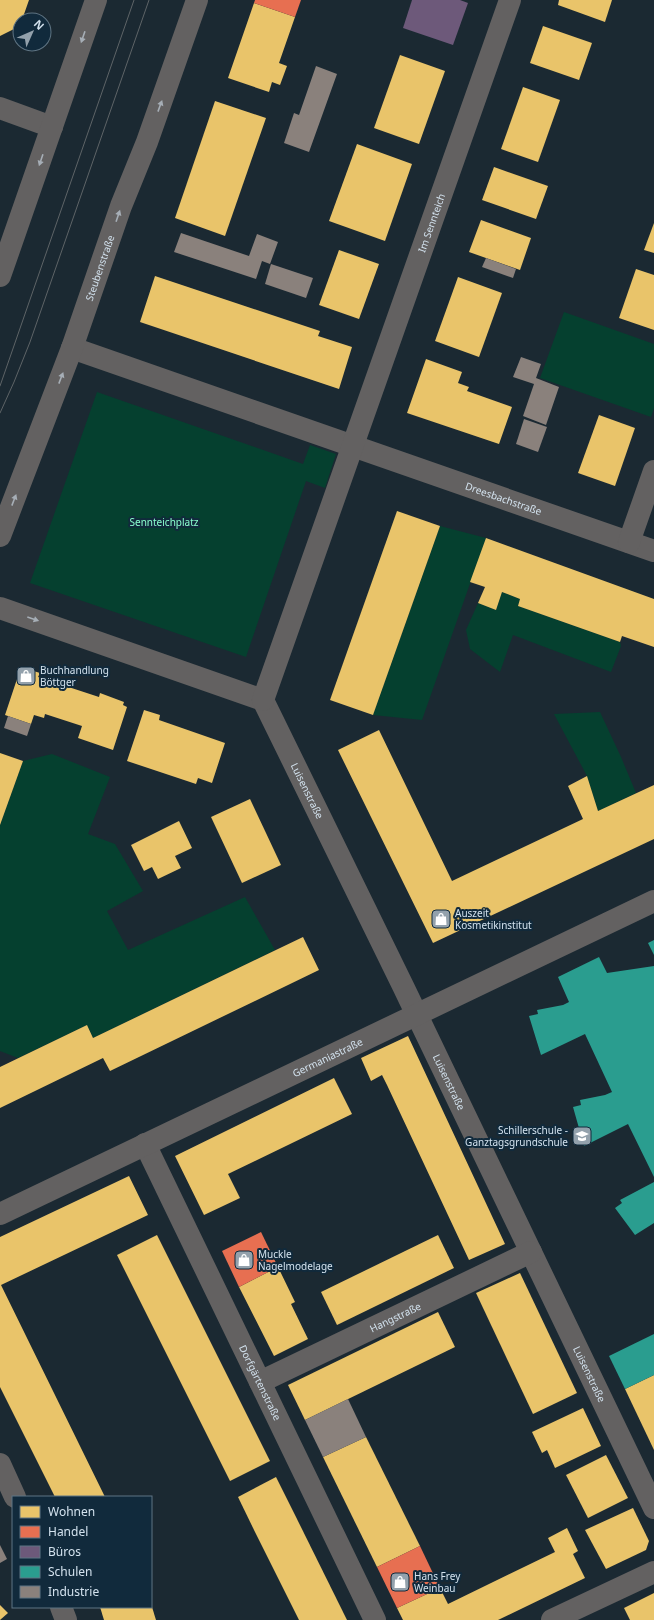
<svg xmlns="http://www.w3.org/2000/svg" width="654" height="1620" font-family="'Noto Sans',sans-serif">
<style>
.green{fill:#05402f}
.homes{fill:#e9c46a}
.shops{fill:#e76f51}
.offices{fill:#6d597a}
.schools{fill:#2a9d8f}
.industry{fill:#8a817c}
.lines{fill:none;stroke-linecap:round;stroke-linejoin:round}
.minor{stroke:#636161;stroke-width:22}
.tram{stroke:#5e6467;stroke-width:1}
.oneway{fill:#a6aeb6}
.labels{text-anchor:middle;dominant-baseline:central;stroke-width:4;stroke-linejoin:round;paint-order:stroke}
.street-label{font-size:10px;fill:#d3e2ee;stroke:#112a3c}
.park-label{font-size:10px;fill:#8afece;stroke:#112a3c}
.poi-label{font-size:10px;fill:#d3e2ee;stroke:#112a3c;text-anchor:start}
</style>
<rect width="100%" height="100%" fill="#1b2932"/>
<g class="green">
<polygon points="564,312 654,344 654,408 651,417 540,378"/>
<polygon points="97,392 303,464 310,445 336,454 325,488 306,481 246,657 30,583"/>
<polygon points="440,526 486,538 422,720 373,715"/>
<polygon points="502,592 520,599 518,606 620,642 621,646 611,672 513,635 500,672 470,649 466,630 478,603 496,610"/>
<polygon points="600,712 621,757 636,793 598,811 587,776 554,714"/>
<polygon points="52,754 110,777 88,834 115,844 143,891 107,911 128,950 245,897 275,950 93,1038 87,1025 18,1058 0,1051 0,825 23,761"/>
</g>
<g class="homes">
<polygon points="0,0 29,0 22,20 20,20 20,26 0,36"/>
<polygon points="559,0 612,0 605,22 558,5"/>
<polygon points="254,3 295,17 279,63 287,66 280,85 272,82 269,92 228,78"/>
<polygon points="543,26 592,43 579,80 530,63"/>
<polygon points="400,55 445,71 419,144 374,128"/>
<polygon points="523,87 560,100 538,162 501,149"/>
<polygon points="215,101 266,118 225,236 175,218"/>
<polygon points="357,144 412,164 385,241 329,221"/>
<polygon points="494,167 548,186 536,219 482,200"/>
<polygon points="481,220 531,238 520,270 469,252"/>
<polygon points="654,223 654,253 644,250"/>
<polygon points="339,250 379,264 359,319 319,305"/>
<polygon points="636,269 654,275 654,330 619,318"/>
<polygon points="155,276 320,331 318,336 352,347 339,389 140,322"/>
<polygon points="458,277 502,293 479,357 435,341"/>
<polygon points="426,359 462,372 458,383 469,387 467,391 512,407 499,444 407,413"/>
<polygon points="599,415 635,428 615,486 578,473"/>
<polygon points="397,511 440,526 373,715 330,700"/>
<polygon points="486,538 654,599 654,647 622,636 620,642 518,606 520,599 502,592 496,610 478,603 485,587 470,582"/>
<polygon points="21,667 40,673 38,677 99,697 100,693 124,702 123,705 127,707 113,750 78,738 82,726 45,714 44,718 34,715 31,724 5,715"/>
<polygon points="144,710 160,715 159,720 225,743 212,783 198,778 196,784 127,761"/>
<polygon points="379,730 452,881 583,819 568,786 587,776 598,811 654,785 654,839 433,943 338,750"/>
<polygon points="0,753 23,761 0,825"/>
<polygon points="250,799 281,865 242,883 211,817"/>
<polygon points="179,821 192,848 175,856 181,868 158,879 152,867 144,871 131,845"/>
<polygon points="303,937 319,970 110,1071 103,1058 0,1108 0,1067 87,1025 93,1038"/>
<polygon points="408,1036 505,1244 469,1260 387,1085 382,1075 371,1081 361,1058"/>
<polygon points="334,1078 352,1114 228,1174 240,1198 204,1215 175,1156"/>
<polygon points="129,1176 148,1215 1,1285 105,1497 55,1497 0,1387 0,1237"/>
<polygon points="157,1235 270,1461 230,1481 117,1255"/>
<polygon points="438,1235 454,1268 337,1325 321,1292"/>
<polygon points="278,1267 295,1302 291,1304 308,1339 274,1356 239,1287"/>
<polygon points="520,1273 577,1393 533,1414 476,1293"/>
<polygon points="438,1312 455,1347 305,1420 288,1385"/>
<polygon points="654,1375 654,1450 625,1389"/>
<polygon points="583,1408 601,1446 555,1468 547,1450 542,1453 532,1432"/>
<polygon points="366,1437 420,1546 377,1567 323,1457"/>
<polygon points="606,1455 628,1498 588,1518 566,1475"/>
<polygon points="276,1477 294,1513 347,1620 299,1620 255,1532 238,1497"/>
<polygon points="633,1508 649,1541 646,1550 606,1569 585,1530"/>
<polygon points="567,1528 578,1551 573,1554 585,1578 498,1620 403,1620 397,1608 440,1588 448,1604 555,1552 548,1538"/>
<polygon points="654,1593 654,1620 630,1620 624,1608"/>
<polygon points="0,1605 8,1613 0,1620"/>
<polygon points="100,1607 152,1607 156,1620 104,1620"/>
</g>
<g class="shops">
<polygon points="255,0 301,0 295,17 254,3"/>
<polygon points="261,1232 278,1267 239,1287 222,1251"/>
<polygon points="420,1546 440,1588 397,1608 377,1567"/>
</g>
<polygon class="offices" points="412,0 460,0 468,3 453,45 403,28"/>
<g class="schools">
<polygon points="654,940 654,955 648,943"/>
<polygon points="599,957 607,973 654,966 654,1177 628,1124 584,1146 573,1107 581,1105 580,1100 605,1095 612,1092 585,1034 541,1055 529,1016 538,1014 537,1010 563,1005 569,1002 558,977"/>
<polygon points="654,1182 654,1223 635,1235 615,1208 622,1203 620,1200"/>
<polygon points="654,1334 654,1375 625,1389 609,1356"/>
</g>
<g class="industry">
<polygon points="316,66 337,74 309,152 284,143 294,113 299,115"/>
<polygon points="181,233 249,256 257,234 278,242 270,264 262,261 256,279 174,252"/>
<polygon points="486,258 516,269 513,278 482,267"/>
<polygon points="271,264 313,278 306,298 265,284"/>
<polygon points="521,357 541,364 536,378 559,387 546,425 523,416 534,384 513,377"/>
<polygon points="524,419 547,427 538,452 516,444"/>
<polygon points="8,716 31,724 27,736 4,728"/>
<polygon points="348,1399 366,1437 323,1457 305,1420"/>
<polygon points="0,1545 7,1559 0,1563"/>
</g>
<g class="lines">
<g class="minor">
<polyline points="0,108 52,127"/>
<polyline points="0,276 96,0"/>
<path id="s1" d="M 72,348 L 654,551"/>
<path id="s2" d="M 0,536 L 72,348 L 121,206 L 147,142 L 197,0"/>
<polyline points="629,542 654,471"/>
<polyline points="0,608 263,700"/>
<path id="s3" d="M 263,700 L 403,986 L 654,1508"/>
<path id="s4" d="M 263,700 L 510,0"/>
<path id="s5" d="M 145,1144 L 375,1620"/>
<path id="s6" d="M 0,1214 L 654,901"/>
<path id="s7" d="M 260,1382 L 531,1252"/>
<polyline points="0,1464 15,1497"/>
<polyline points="61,1607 66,1620"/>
<polyline points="552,1620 654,1572"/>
</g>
<g class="tram">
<polyline points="0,386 134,0"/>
<polyline points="0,413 14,382 30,342 149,0"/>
</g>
</g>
<defs><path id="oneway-solid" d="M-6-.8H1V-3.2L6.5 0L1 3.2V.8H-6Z"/></defs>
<g class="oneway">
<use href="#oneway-solid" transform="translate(83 37) rotate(109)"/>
<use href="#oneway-solid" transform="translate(160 106) rotate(-70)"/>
<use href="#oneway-solid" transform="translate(41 160) rotate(109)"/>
<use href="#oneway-solid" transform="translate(118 216) rotate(-71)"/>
<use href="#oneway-solid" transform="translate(61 378) rotate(-69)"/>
<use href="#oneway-solid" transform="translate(14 500) rotate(-69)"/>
<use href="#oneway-solid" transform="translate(33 619) rotate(19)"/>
</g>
<defs>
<symbol id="shop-square" viewBox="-11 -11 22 22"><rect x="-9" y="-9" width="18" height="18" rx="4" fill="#93a1ac" stroke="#112a3c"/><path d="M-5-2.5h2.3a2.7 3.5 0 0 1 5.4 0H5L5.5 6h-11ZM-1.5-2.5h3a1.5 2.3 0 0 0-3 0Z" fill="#fff"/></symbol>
<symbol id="school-square" viewBox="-11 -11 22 22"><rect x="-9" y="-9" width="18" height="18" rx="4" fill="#93a1ac" stroke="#112a3c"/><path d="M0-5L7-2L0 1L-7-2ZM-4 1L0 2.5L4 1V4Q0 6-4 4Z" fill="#fff"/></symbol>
</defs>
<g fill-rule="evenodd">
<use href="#shop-square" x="15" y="665" width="22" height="22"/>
<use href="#shop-square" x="430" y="908" width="22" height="22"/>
<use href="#school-square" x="571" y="1125" width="22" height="22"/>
<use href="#shop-square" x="233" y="1249" width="22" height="22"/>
<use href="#shop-square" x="389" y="1571" width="22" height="22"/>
</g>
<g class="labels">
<g class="street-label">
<text stroke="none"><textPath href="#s4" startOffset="506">Im Sennteich</textPath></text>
<text stroke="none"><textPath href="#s2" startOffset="286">Steubenstraße</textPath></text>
<text stroke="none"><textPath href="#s1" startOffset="457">Dreesbachstraße</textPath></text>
<text stroke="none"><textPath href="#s3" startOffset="101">Luisenstraße</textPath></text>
<text stroke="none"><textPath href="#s6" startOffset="363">Germaniastraße</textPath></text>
<text stroke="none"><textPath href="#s3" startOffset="425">Luisenstraße</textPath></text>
<text stroke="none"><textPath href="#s7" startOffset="150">Hangstraße</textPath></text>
<text stroke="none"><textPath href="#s3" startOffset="749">Luisenstraße</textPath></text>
<text stroke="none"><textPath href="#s5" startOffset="265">Dorfgärtenstraße</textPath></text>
</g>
<g class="park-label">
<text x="164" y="522">Sennteichplatz</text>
</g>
<g class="poi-label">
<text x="40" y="670">Buchhandlung<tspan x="40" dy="12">Böttger</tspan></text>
<text x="455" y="913">Auszeit<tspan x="455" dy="12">Kosmetikinstitut</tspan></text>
<text x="568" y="1130" text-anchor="end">Schillerschule -<tspan x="568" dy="12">Ganztagsgrundschule</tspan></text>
<text x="258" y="1254">Muckle<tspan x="258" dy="12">Nagelmodelage</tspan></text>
<text x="414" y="1576">Hans Frey<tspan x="414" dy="12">Weinbau</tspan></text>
</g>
</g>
<rect x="12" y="1496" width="140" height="112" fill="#112a3c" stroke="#5f7483"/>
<rect x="20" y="1506" width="20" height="12" fill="#e9c46a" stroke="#5f7483"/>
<text x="48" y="1516" font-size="12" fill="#d3e2ee">Wohnen</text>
<rect x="20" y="1526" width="20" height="12" fill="#e76f51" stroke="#5f7483"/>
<text x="48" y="1536" font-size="12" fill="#d3e2ee">Handel</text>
<rect x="20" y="1546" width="20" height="12" fill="#6d597a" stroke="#5f7483"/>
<text x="48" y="1556" font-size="12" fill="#d3e2ee">Büros</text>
<rect x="20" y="1566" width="20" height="12" fill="#2a9d8f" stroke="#5f7483"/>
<text x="48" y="1576" font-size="12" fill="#d3e2ee">Schulen</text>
<rect x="20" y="1586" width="20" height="12" fill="#8a817c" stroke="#5f7483"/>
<text x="48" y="1596" font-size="12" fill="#d3e2ee">Industrie</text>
<g transform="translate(32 32) rotate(45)"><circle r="19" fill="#112a3c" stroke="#5f7483"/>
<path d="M0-3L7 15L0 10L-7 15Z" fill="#93a1ac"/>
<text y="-6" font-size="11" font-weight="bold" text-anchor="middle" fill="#d3e2ee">N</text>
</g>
</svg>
